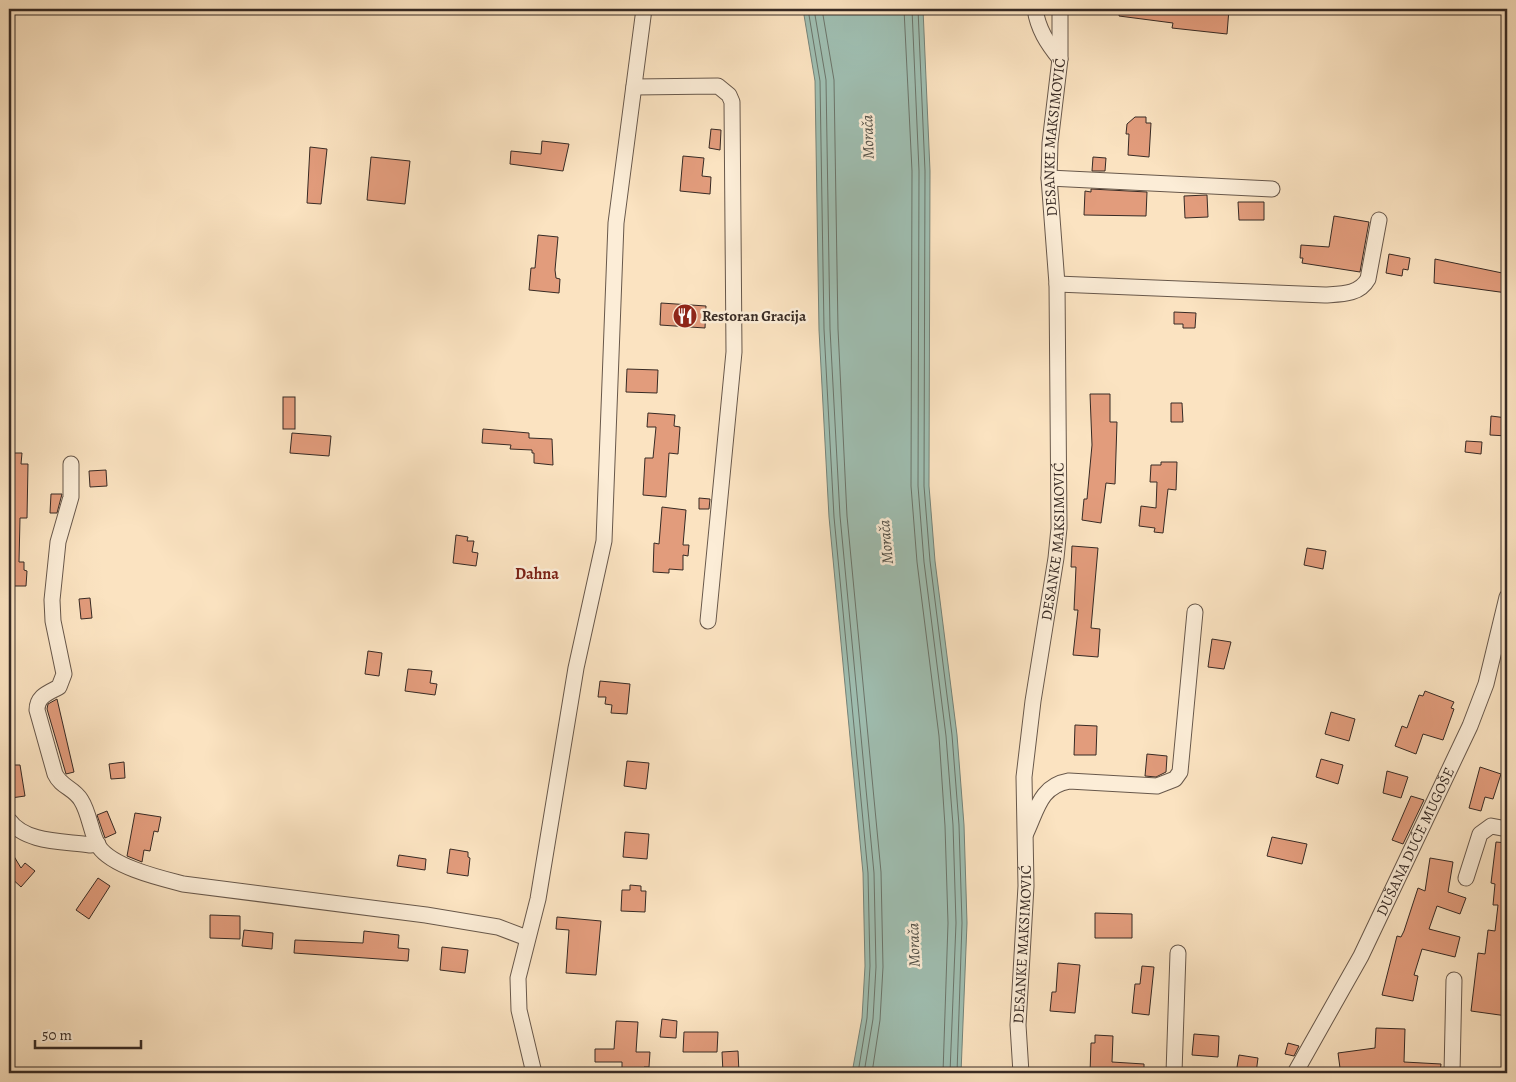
<svg xmlns="http://www.w3.org/2000/svg" width="1516" height="1082" font-family="Alegreya,serif">
<style>
.water{fill:#9fbeb1;stroke:#758379}
.lines{fill:none;stroke-linecap:round;stroke-linejoin:round}
.shore{stroke:#6b746a;stroke-width:1}
.building{fill:#e29c7c;stroke:#372a24}
.minor-casing{stroke:#68584b;stroke-width:17}
.minor{stroke:#fcedd7;stroke-width:15}
.labels{text-anchor:middle;dominant-baseline:central;stroke-width:5;stroke-linejoin:round;paint-order:stroke}
.street-label{font-size:15px;fill:#372a24;stroke:#fcedd7}
.poi-label{font-size:15px;font-weight:bold;fill:#372a24;stroke:#fcedd7;text-anchor:start}
.water-label{font-size:16px;font-style:italic;fill:#514f47;stroke:#fcedd7}
.neighbourhood-label{font-size:16px;font-weight:bold;fill:#7a1f14;stroke:#fcedd7}
</style>
<rect width="100%" height="100%" fill="#fbe3c1"/>
<filter id="stains"><feTurbulence type="fractalNoise" baseFrequency=".004" numOctaves="4"/><feColorMatrix values="0 0 0 0 .2 0 0 0 0 .09 0 0 0 0 .02 0 0 0 .5 -.17"/></filter>
<radialGradient id="worn" r=".72"><stop offset=".6" stop-color="#630" stop-opacity="0"/><stop offset="1" stop-color="#630" stop-opacity=".3"/></radialGradient>
<polygon class="water" points="803,9 923,9 930,171 929,486 935,561 957,735 964,825 967,923 961,1073 852,1073 862,1018 865,966 863,873 829,517 819,330 815,81"/>
<g class="lines">
<g class="shore">
<polyline points="808,9 820,81 824,329 834,517 868,873 870,966 867,1018 858,1073"/>
<polyline points="814,9 826,80 830,329 840,516 874,873 876,967 873,1019 864,1073"/>
<polyline points="822,9 834,80 838,329 847,516 881,872 883,967 880,1020 872,1073"/>
<polyline points="904,9 912,171 911,486 917,562 939,736 945,826 948,923 943,1073"/>
<polyline points="912,9 919,171 918,486 924,562 946,736 953,825 956,923 950,1073"/>
<polyline points="918,9 925,171 924,486 930,561 952,735 959,825 962,923 957,1073"/>
</g>
</g>
<g class="building">
<polygon points="1120,9 1229,9 1227,34 1172,28 1173,23 1119,16"/>
<polygon points="1135,117 1146,117 1146,123 1151,123 1149,157 1128,155 1129,134 1126,134 1127,124"/>
<polygon points="711,129 721,130 720,150 709,148"/>
<polygon points="542,141 569,144 563,171 510,164 511,151 541,154"/>
<polygon points="310,147 327,149 321,204 307,203"/>
<polygon points="683,156 704,158 702,176 711,177 710,194 680,191"/>
<polygon points="371,157 410,161 405,204 367,200"/>
<polygon points="1093,157 1106,158 1105,171 1092,171"/>
<polygon points="1091,189 1147,192 1146,216 1084,215 1085,191 1091,192"/>
<polygon points="1207,195 1208,217 1185,218 1184,196"/>
<polygon points="1238,202 1264,202 1264,220 1239,220"/>
<polygon points="1334,216 1369,222 1360,272 1302,263 1303,258 1300,258 1301,245 1329,247"/>
<polygon points="538,235 558,237 555,270 556,278 560,279 559,293 529,290 531,268 535,268"/>
<polygon points="1389,254 1410,258 1408,270 1403,269 1402,276 1386,273"/>
<polygon points="1435,259 1507,274 1507,293 1434,283"/>
<polygon points="661,303 706,306 705,328 660,325"/>
<polygon points="1174,312 1196,313 1195,328 1183,328 1183,324 1174,324"/>
<polygon points="627,369 658,370 657,393 626,392"/>
<polygon points="1090,394 1110,394 1110,422 1117,422 1115,484 1106,483 1101,523 1082,520 1084,499 1087,499 1092,445"/>
<rect x="283" y="397" width="12" height="32"/>
<polygon points="1171,403 1182,403 1183,422 1171,422"/>
<polygon points="648,413 675,415 674,426 680,427 678,454 669,453 666,497 643,495 645,458 653,458 656,427 647,427"/>
<polygon points="1491,416 1507,418 1507,436 1490,435"/>
<polygon points="483,429 529,433 529,438 552,439 553,465 534,463 534,453 532,453 532,450 510,449 511,445 482,443"/>
<polygon points="292,433 331,436 329,456 290,453"/>
<polygon points="1466,441 1482,442 1481,454 1465,452"/>
<polygon points="9,453 22,453 21,464 28,464 27,518 20,518 19,562 24,562 24,570 27,571 26,586 9,586"/>
<polygon points="1161,462 1177,462 1176,490 1168,489 1163,533 1154,532 1155,528 1139,526 1141,506 1156,508 1157,482 1150,482 1151,465 1161,465"/>
<polygon points="106,470 107,486 90,487 89,471"/>
<polygon points="51,494 62,494 57,513 50,513"/>
<polygon points="699,498 710,499 709,509 699,509"/>
<polygon points="662,507 686,510 683,545 689,545 688,556 683,555 683,570 669,569 669,573 653,572 654,543 659,544"/>
<polygon points="456,535 468,537 467,541 474,541 472,552 478,553 476,566 453,563"/>
<polygon points="1072,546 1098,548 1091,628 1100,629 1098,657 1073,655 1078,610 1074,610 1076,567 1071,567"/>
<polygon points="1307,548 1326,551 1323,569 1304,565"/>
<polygon points="90,598 92,618 81,619 79,599"/>
<polygon points="1212,639 1231,642 1224,669 1208,667"/>
<polygon points="368,651 382,653 379,676 365,674"/>
<polygon points="408,669 432,671 430,683 437,684 435,695 405,691"/>
<polygon points="600,681 630,684 627,714 611,713 612,705 605,704 606,697 598,697"/>
<polygon points="1425,691 1454,702 1451,708 1454,709 1443,740 1423,734 1416,754 1395,746 1402,726 1407,728 1419,695 1423,696"/>
<polygon points="57,699 74,772 66,774 47,709 48,704"/>
<polygon points="1331,712 1355,719 1349,741 1325,734"/>
<polygon points="1075,725 1097,726 1096,755 1074,755"/>
<polygon points="1147,754 1167,756 1166,772 1156,777 1145,776"/>
<polygon points="1321,759 1343,765 1338,784 1316,777"/>
<polygon points="627,761 649,763 646,789 624,786"/>
<polygon points="124,762 125,778 111,779 109,764"/>
<polygon points="9,765 20,765 25,796 11,798"/>
<polygon points="1480,767 1501,774 1493,799 1485,797 1481,811 1469,808"/>
<polygon points="1387,771 1408,777 1401,798 1383,793"/>
<polygon points="1411,796 1424,800 1403,844 1392,840"/>
<polygon points="107,811 116,833 105,838 97,815"/>
<polygon points="135,813 161,817 158,832 154,831 150,851 144,850 142,862 127,856"/>
<polygon points="625,832 649,834 647,859 623,857"/>
<polygon points="1272,837 1307,844 1302,864 1267,856"/>
<polygon points="1496,842 1507,843 1507,1016 1471,1011 1478,953 1485,954 1488,930 1495,931 1498,905 1493,905 1495,884 1491,883"/>
<polygon points="9,848 21,868 25,863 35,871 21,887 9,876"/>
<polygon points="450,849 468,852 468,857 470,858 468,876 447,873"/>
<polygon points="399,855 426,859 425,870 397,866"/>
<polygon points="1430,858 1453,862 1448,892 1466,898 1460,914 1437,906 1429,929 1460,937 1455,957 1422,949 1414,975 1418,976 1413,1001 1382,995 1397,936 1401,937 1404,931 1418,888 1425,891"/>
<polygon points="98,878 110,886 89,919 76,910"/>
<polygon points="630,885 641,886 641,891 646,891 645,912 621,911 622,890 630,890"/>
<polygon points="1095,913 1132,914 1132,938 1095,938"/>
<polygon points="210,915 240,916 240,939 210,938"/>
<polygon points="557,917 601,921 596,975 566,973 569,930 556,929"/>
<polygon points="244,930 273,933 272,949 242,946"/>
<polygon points="364,931 399,935 398,948 409,949 408,961 294,953 295,940 363,943"/>
<polygon points="442,947 468,950 465,973 440,970"/>
<polygon points="1058,963 1080,965 1075,1013 1050,1011 1052,992 1056,992"/>
<polygon points="1142,966 1154,967 1149,1015 1132,1013 1135,984 1140,984"/>
<polygon points="662,1019 677,1021 676,1038 660,1037"/>
<polygon points="616,1021 638,1022 636,1052 650,1052 649,1067 644,1067 644,1073 622,1073 622,1062 595,1062 595,1049 614,1049"/>
<polygon points="1376,1028 1405,1029 1404,1062 1441,1064 1440,1073 1348,1073 1348,1071 1340,1068 1338,1053 1375,1048"/>
<polygon points="684,1032 718,1032 717,1052 683,1052"/>
<polygon points="1194,1034 1219,1036 1218,1057 1192,1055"/>
<polygon points="1095,1035 1113,1036 1112,1062 1144,1064 1144,1073 1090,1073 1091,1043 1095,1043"/>
<polygon points="1288,1043 1299,1046 1294,1056 1285,1054"/>
<polygon points="738,1051 739,1073 723,1073 722,1052"/>
<polygon points="1239,1055 1258,1058 1256,1073 1236,1073"/>
</g>
<g class="lines">
<defs>
<g id="minor">
<path d="M 1035,9 C 1038,29 1047,43 1060,59"/>
<polyline points="634,87 718,86 729,95 732,102 734,352 708,621"/>
<polyline points="1049,178 1272,189"/>
<path d="M 1057,284 L 1325,295 C 1341,294 1359,295 1368,279 L 1379,220"/>
<path d="M 71,464 L 71,497 L 58,542 L 52,600 L 53,621 L 64,674 L 59,687 C 48,693 37,696 37,710 L 55,774 C 61,787 74,788 81,800 C 90,814 91,835 99,847 C 113,867 160,878 183,884 L 426,915 L 498,927 L 527,938"/>
<path d="M 9,820 C 25,843 64,841 90,845 L 98,844"/>
<path d="M 1026,833 C 1037,810 1040,786 1069,781 L 1157,786 L 1175,779 L 1180,772 L 1195,612"/>
<polyline points="1466,878 1480,834 1491,826 1507,829"/>
<polyline points="534,1073 519,1010 518,978 538,899 576,668 604,541 616,223 644,9"/>
<path id="s1" d="M 1021,1073 L 1018,1025 L 1026,886 L 1024,777 L 1033,701 L 1056,558 L 1059,528 L 1057,284 L 1049,178 L 1050,143 L 1060,59 L 1060,9"/>
<polyline points="1174,1073 1178,953"/>
<path id="s2" d="M 1295,1073 L 1361,956 L 1470,726 L 1486,684 L 1507,597"/>
<polyline points="1452,1073 1454,980"/>
</g>
</defs>
<use href="#minor" class="minor-casing"/>
<use href="#minor" class="minor"/>
</g>
<defs>
<symbol id="restaurant-disc" viewBox="-11 -11 22 22"><circle r="9.5" fill="#8f2418" stroke="#fcedd7"/><path d="M-5-6h1v4h1v-4h1v4h1v-4h1v5L-1.5 .5V6h-2V.5L-5-1ZM5-6V6H3V1.5H1.5Q1.5-4 5-6Z" fill="#fff"/></symbol>
</defs>
<g fill-rule="evenodd">
<use href="#restaurant-disc" x="671" y="302" width="28" height="28"/>
</g>
<g class="labels">
<g class="street-label">
<text stroke="none"><textPath href="#s1" startOffset="939">DESANKE MAKSIMOVIĆ</textPath></text>
<text stroke="none"><textPath href="#s1" startOffset="534">DESANKE MAKSIMOVIĆ</textPath></text>
<text stroke="none"><textPath href="#s2" startOffset="261">DUŠANA DUĆE MUGOŠE</textPath></text>
<text stroke="none"><textPath href="#s1" startOffset="129">DESANKE MAKSIMOVIĆ</textPath></text>
</g>
<g class="poi-label">
<text x="702" y="316">Restoran Gracija</text>
</g>
<g class="water-label">
<text transform="translate(868 137) rotate(-92)">Morača</text>
<text transform="translate(886 542) rotate(-95)">Morača</text>
<text transform="translate(914 945) rotate(-92)">Morača</text>
</g>
<g class="neighbourhood-label">
<text x="537" y="574">Dahna</text>
</g>
</g>
<rect width="1516" height="1082" fill="none" stroke="#fbe3c1" stroke-width="30"/>
<rect x="10" y="10" width="1496" height="1062" fill="none" stroke="#372a24" stroke-width="2.5"/>
<rect x="15" y="15" width="1486" height="1052" fill="none" stroke="#372a24"/>
<path d="M35 1040v8h106v-8" fill="none" stroke="#372a24" stroke-width="2.5"/>
<text x="42" y="1040" font-size="15" fill="#372a24" stroke="#fcedd7" stroke-width="4" paint-order="stroke">50 m</text>
<rect width="100%" height="100%" filter="url(#stains)"/>
<rect width="100%" height="100%" fill="url(#worn)"/>
</svg>
